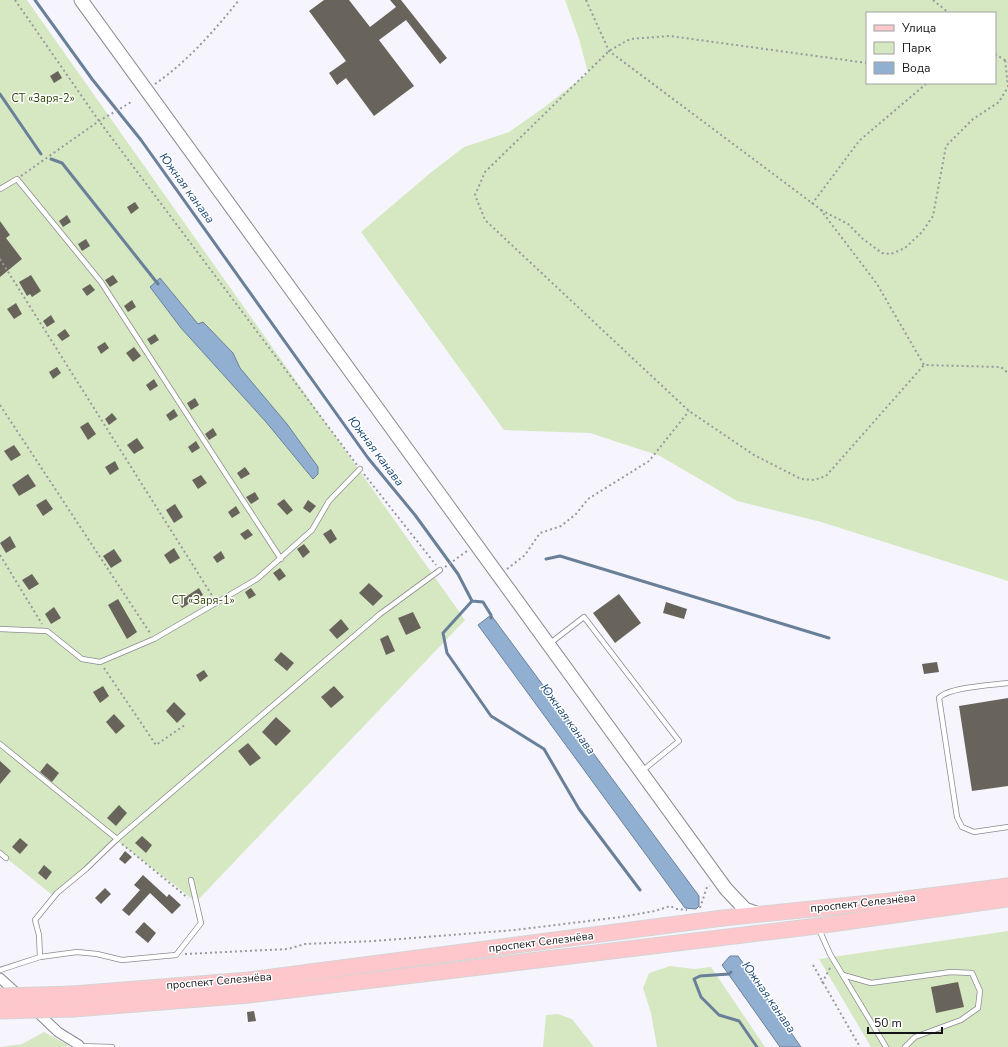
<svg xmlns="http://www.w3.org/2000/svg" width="1008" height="1047" font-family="'Nunito Sans',sans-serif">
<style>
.green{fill:#d6e8c2;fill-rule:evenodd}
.water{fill:#90afd1;stroke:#6a8099}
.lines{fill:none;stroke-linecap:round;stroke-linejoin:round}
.stream{stroke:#6a8099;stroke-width:3}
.building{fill:#68645c}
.service-casing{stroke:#8b8a92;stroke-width:6}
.minor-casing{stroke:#8b8a92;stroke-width:11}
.secondary-casing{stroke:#8b8a92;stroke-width:15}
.primary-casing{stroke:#d5d4d5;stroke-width:17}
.path{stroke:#99989f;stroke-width:2;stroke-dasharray:2 3;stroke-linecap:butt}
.service{stroke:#fff;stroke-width:4.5}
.minor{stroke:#fff;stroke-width:9}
.secondary{stroke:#fff;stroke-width:13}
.primary{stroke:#fec7cb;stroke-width:15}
.primary-bridge-casing{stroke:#d5d4d5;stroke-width:17;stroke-linecap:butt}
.primary-bridge{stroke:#fec7cb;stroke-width:15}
.labels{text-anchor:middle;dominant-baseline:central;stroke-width:3;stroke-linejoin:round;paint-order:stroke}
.park-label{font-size:11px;fill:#2c4200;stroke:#fff}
.street-label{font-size:11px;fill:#131216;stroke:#fff}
.water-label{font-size:12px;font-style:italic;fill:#1d4976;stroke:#fff}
</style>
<rect width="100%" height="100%" fill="#f6f5fe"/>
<g class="green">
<polygon points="0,0 27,0 465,620 196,902 119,842 56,898 0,853"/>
<path d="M 565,0 L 1008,0 L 1008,581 L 821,522 L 737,501 L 660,456 L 590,433 L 504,430 L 361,232 L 429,174 L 464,147 L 509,132 L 546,106 L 588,73 L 579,39 ZM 867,13 L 995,13 L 995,83 L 867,83 Z"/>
<polygon points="1008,931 1008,1047 871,1047 819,959"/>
<polygon points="670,966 694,969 711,967 765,1047 657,1047 651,1013 643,988 649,973"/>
<polygon points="558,1014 572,1019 594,1047 543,1047 546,1015"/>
<polygon points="44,1032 68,1045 67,1047 0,1047 22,1044"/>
</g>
<g class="water">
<polygon points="160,278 198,324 203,322 233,353 240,368 287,424 318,467 318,474 313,479 266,422 181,328 150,287"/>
<polygon points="491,615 699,896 699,906 696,909 685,908 478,625"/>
<polygon points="730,956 738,956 801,1047 780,1047 722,965"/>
</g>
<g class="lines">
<g class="stream">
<polyline points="35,0 92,79 141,140 368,458 415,515 458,574 472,601 483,602 491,615 491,618"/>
<polyline points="0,94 41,154"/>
<polyline points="51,159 62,163 158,284"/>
<polyline points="546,559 560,556 829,638"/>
<polyline points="472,601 443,633 447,653 491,716 544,749 579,809 640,890"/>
<polyline points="731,972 729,974 700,976 694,979 701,997 719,1015 739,1021 757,1047"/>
</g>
</g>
<g class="building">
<polygon points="324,0 349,0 370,27 396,7 390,0 401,0 447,58 440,64 406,20 379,40 414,86 374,116 346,78 337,85 329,73 346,61 309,11"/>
<polygon points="58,71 62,78 54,83 50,76"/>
<polygon points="135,202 139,208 131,214 127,207"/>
<polygon points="67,215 71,222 63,227 59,221"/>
<polygon points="0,221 10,235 6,238 22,259 0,277"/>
<polygon points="86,239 90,246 82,251 78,244"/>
<polygon points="31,275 41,291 32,297 30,294 27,296 19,282"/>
<polygon points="113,275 118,282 110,287 105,280"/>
<polygon points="90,284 95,290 87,296 82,289"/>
<polygon points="132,300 136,307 128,312 124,306"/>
<polygon points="16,303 22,314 14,319 7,309"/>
<polygon points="51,315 55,322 47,327 43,321"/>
<polygon points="65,329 70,336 62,341 57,335"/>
<polygon points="155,334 159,340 151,345 147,339"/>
<polygon points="105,342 109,348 101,354 97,347"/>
<polygon points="134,347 141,356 133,362 126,353"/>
<polygon points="57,367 61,373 53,379 49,372"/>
<polygon points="154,379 158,386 150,391 146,385"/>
<polygon points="195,398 199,405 191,410 187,403"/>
<polygon points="174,409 178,416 170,421 166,415"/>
<polygon points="112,413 117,419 109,425 105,419"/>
<polygon points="88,422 96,434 88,440 80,427"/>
<polygon points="213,428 217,435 209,440 205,434"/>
<polygon points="137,438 144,448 134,454 127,445"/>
<polygon points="196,441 200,448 192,453 188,447"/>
<polygon points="14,445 21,455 11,461 4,451"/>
<polygon points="115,461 119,469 110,475 105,467"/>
<polygon points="245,467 250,474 241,479 237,473"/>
<polygon points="28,474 36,486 19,496 12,485"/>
<polygon points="201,475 207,483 198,489 192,480"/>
<polygon points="255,492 259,499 251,504 246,497"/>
<polygon points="46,499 53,509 43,516 36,505"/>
<polygon points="284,499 293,510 287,515 277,504"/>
<polygon points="308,500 316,506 310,513 303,508"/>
<polygon points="175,504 183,517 174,523 166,510"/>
<polygon points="236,506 240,513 232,518 228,512"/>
<polygon points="248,529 253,535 245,540 240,534"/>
<polygon points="331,529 337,539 330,544 323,534"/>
<polygon points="10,536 16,547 6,553 0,543"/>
<polygon points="304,544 310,552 303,558 297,549"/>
<polygon points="174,548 180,558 170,564 164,555"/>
<polygon points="114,549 122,561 111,568 103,556"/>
<polygon points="221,551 225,558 217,563 213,557"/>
<polygon points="280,568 286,576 279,581 273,573"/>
<polygon points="32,574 39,584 29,590 22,580"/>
<polygon points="369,583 383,596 373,606 359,593"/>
<polygon points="199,588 203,595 182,608 178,602"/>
<polygon points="251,588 256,595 249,599 245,592"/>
<polygon points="619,594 641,623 615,643 593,613"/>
<polygon points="118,599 137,632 127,639 108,605"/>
<polygon points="666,602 687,609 684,619 663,613"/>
<polygon points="54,607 61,618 51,624 45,614"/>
<polygon points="413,612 421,628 406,635 398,618"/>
<polygon points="341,619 349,629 337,639 329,630"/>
<polygon points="388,635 395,651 386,655 380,639"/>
<polygon points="281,652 294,663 287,671 274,660"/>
<polygon points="937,662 939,672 924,674 922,664"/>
<polygon points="204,670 208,676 200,682 196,675"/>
<polygon points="103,686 109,696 100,703 93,692"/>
<polygon points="334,686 344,697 331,708 321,697"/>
<polygon points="1008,698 1008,786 972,791 959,706"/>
<polygon points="174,702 186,714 177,723 166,711"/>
<polygon points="114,714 125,726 116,734 106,722"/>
<polygon points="276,717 291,731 276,746 262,732"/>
<polygon points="248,743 261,758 250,766 238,751"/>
<polygon points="0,761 11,771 0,784"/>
<polygon points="47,763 59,773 52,782 40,772"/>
<polygon points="119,805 127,813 116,826 107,818"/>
<polygon points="142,836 152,845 146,853 135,843"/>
<polygon points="20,838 28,845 20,854 12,847"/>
<polygon points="125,851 132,857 125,864 119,859"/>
<polygon points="44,865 52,872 46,880 38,873"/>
<polygon points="143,875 167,897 169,894 181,905 172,914 150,893 129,916 122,910 140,890 134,885"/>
<polygon points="105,888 111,894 101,904 95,898"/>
<polygon points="144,922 156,933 148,943 135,932"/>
<polygon points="958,982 964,1007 936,1013 931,987"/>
<polygon points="254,1011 256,1021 248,1022 247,1012"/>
</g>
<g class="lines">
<defs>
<g id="service">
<polyline points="0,189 17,179 101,282 281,559"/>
<polyline points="0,629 47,631 82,659 100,662 154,639 257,579 312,530 329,501 360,469"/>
<polyline points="549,644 584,617 679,741 642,771"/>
<path d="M 1008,683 C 993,685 948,687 939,698 L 957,817 L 962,827 L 974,832 L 1008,827"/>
<polyline points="0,744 117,839"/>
<polyline points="0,853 6,858"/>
<polyline points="818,927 830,954 886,1047"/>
<polyline points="40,957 39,935 35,920 57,893 86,869 117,839 380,614 440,570"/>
<polyline points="0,970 40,957 77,952 97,954 122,960 176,955 201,923 191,880"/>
<polyline points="843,975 871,983 951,972 972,973 980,991 978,1008 961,1020 915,1037 905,1047"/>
<polyline points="78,1046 112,1047"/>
</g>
<g id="minor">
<polyline points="0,978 20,996"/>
<polyline points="35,1010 58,1032 79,1045"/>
</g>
<polyline id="secondary" points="81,0 726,889 745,909 759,914"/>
<g id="primary">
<polyline points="73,994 249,980 723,918 890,901 1008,886"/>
<polyline points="74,1009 250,995 817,926 1008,899"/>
</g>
</defs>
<use href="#service" class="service-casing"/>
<use href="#minor" class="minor-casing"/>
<use href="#secondary" class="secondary-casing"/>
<use href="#primary" class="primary-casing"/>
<g class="path">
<polyline points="15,0 99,121 357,465"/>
<polyline points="586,0 609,51 820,209 877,284 924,365 1001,367 1008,373"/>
<polyline points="933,0 949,13"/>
<polyline points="995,54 1008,62"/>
<polyline points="867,63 670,36 630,39 609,51 485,172 475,195 485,220 689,411 754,455 801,479 814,480 826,476 924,365"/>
<path d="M 155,84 C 188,61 214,31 239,0"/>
<polyline points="21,176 99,121 133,101"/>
<polyline points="812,204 859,141 927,83"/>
<polyline points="821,210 848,224 863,239 882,253 891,254 905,248 922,232 933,216 946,146 973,119 999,102 1008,87 1005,59"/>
<polyline points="0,259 213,597"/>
<polyline points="0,405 150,633"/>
<polyline points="364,474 436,565"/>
<polyline points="0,555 42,624"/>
<polyline points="445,567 467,551"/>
<polyline points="507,569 525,555 540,533 561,526 576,514 588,499 649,461 689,411"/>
<polyline points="104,668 156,745 185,725"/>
<polyline points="122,844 188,898"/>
<polyline points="700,908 707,887 710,886"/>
<polyline points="185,954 288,949 305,944 374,941 515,930 621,917 655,911 670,906 677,909 687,910"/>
<polyline points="813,965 860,1047"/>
<polyline points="822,983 830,968"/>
</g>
<use href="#service" class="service"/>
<use href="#minor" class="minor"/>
<use href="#secondary" class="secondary"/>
<use href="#primary" class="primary"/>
<defs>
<g id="primary-bridge">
<polyline points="0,996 73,994"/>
<polyline points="0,1011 74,1009"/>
</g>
</defs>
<use href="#primary-bridge" class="primary-bridge-casing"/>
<use href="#primary-bridge" class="primary-bridge"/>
</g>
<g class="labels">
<g class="park-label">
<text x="43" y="98">СТ «Заря-2»</text>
<text x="203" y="600">СТ «Заря-1»</text>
</g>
<g class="street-label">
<text transform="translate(863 903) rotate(-6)">проспект Селезнёва</text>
<text transform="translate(541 942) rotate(-7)">проспект Селезнёва</text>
<text transform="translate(219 981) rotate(-5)">проспект Селезнёва</text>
</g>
<g class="water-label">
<text transform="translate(187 188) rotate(54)">Южная канава</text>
<text transform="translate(376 451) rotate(53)">Южная канава</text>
<text transform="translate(568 719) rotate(54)">Южная канава</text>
<text transform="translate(769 997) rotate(55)">Южная канава</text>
</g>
</g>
<rect x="866" y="12" width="130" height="72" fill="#ffffff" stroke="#a1a0a2"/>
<rect x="874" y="25" width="20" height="6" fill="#fec7cb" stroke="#a1a0a2"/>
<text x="902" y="32" font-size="12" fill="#131216">Улица</text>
<rect x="874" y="42" width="20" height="12" fill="#d6e8c2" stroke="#a1a0a2"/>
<text x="902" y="52" font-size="12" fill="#131216">Парк</text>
<rect x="874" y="62" width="20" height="12" fill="#90afd1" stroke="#a1a0a2"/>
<text x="902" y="72" font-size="12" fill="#131216">Вода</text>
<path d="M868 1027v6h74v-6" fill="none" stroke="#131216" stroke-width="2"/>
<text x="874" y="1027" font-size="12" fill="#131216" stroke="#ffffff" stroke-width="3" paint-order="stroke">50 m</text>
</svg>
